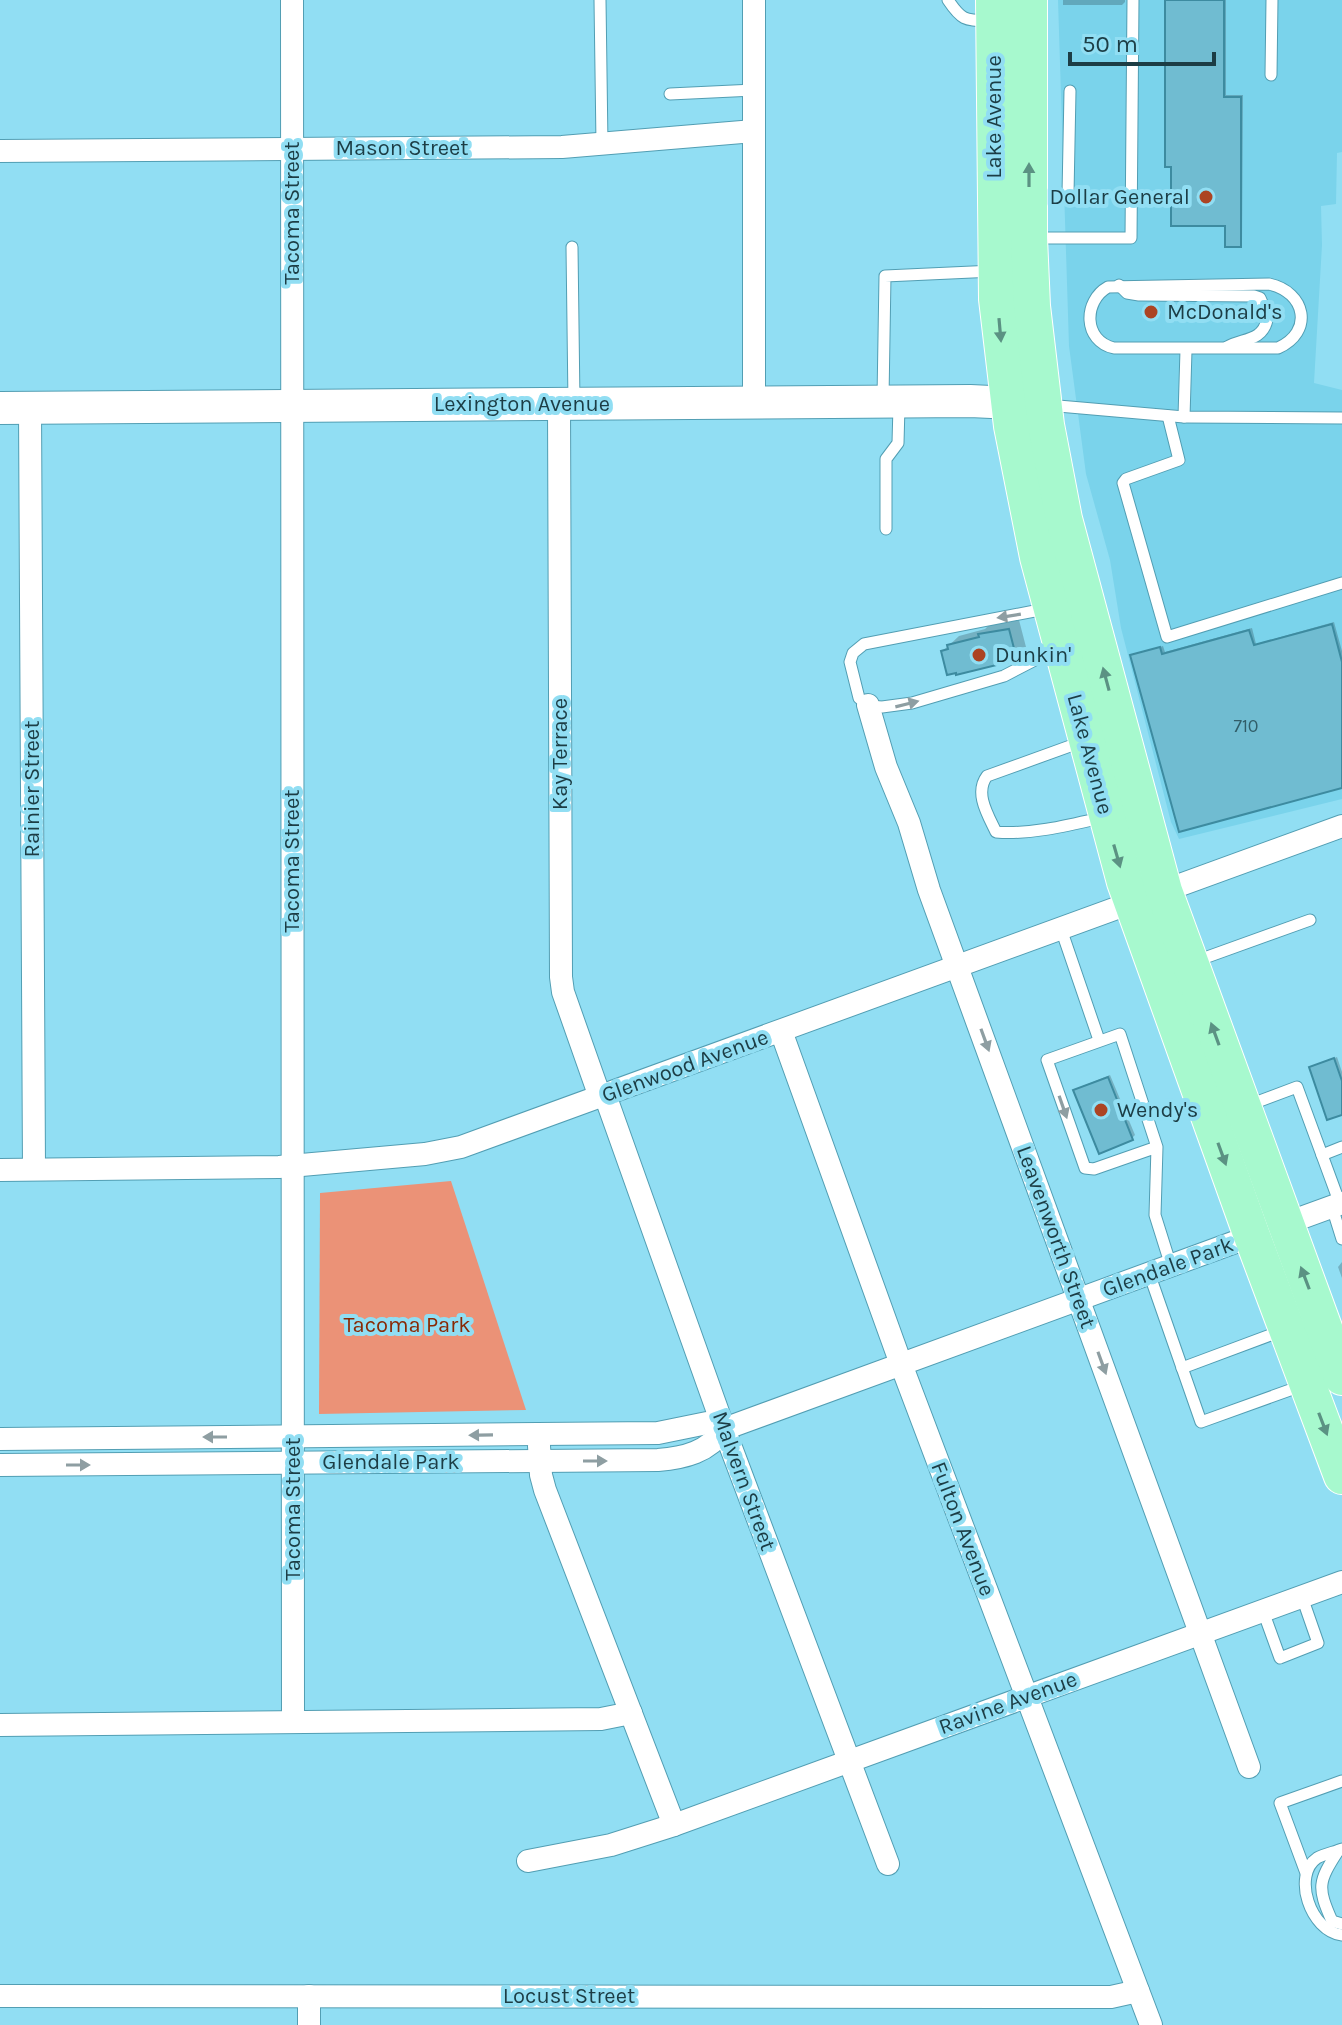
<svg xmlns="http://www.w3.org/2000/svg" width="1342" height="2025" font-family="Karla,sans-serif">
<style>
.built{fill:#7ad3eb}
.green{fill:#eb9277}
.shadow{fill:#0003}
.building{fill:#70bcd1;stroke:#3d8ba0;stroke-width:2}
.lines{fill:none;stroke-linecap:round;stroke-linejoin:round}
.lane-casing{stroke:#529eb3;stroke-width:13}
.street-casing{stroke:#529eb3;stroke-width:24}
.secondary-casing{stroke:#529eb3;stroke-width:34}
.primary-casing{stroke:#fff;stroke-width:38}
.lane{stroke:#fff;stroke-width:11}
.street{stroke:#fff;stroke-width:22}
.secondary{stroke:#fff;stroke-width:32}
.primary{stroke:#a7f9ce;stroke-width:36}
.oneway{fill:#5b9283}
.oneway2{fill:#8e9ea2}
.poi-dot{fill:#ac4423;stroke:#91def3;stroke-width:3}
.labels{text-anchor:middle;dominant-baseline:central;stroke-width:8;stroke-linejoin:round;paint-order:stroke}
.number-label{font-size:18px;fill:#315d68}
.street-label{font-size:22px;fill:#1c3d45;stroke:#91def3}
.poi-label{font-size:22px;fill:#1c3d45;stroke:#91def3;text-anchor:start}
.park-label{font-size:22px;fill:#892803;stroke:#91def3}
</style>
<rect width="100%" height="100%" fill="#91def3"/>
<polygon class="built" points="1058,0 1342,0 1342,152 1337,153 1336,204 1321,206 1322,245 1314,383 1342,390 1342,799 1179,839 1171,822 1121,628 1110,560 1086,474 1069,346"/>
<polygon class="green" points="451,1181 526,1410 319,1414 320,1193"/>
<g class="shadow">
<polygon points="1063,0 1125,0 1125,2 1122,5 1063,5"/>
<polygon points="1167,0 1226,0 1226,95 1243,95 1242,242 1240,245 1227,224"/>
<polygon points="1019,620 1026,647 1016,658 943,651 959,636 985,629 990,624"/>
<polygon points="1334,622 1342,651 1342,786 1132,656 1163,646 1165,652 1252,628 1256,644"/>
<polygon points="1337,1057 1342,1072 1342,1112 1311,1068"/>
<polygon points="1110,1075 1135,1135 1132,1138 1078,1088"/>
<polygon points="1342,1262 1342,1278 1338,1267"/>
</g>
<g class="building">
<polygon points="1165,0 1224,0 1224,97 1241,97 1241,247 1225,247 1225,226 1171,226 1171,167 1165,167"/>
<polygon points="1332,624 1342,662 1342,788 1179,832 1130,655 1160,647 1162,654 1249,630 1254,645"/>
<polygon points="1009,629 1017,660 956,675 956,673 947,675 941,651 948,649 947,645 979,637 978,634"/>
<polygon points="1334,1058 1342,1081 1342,1115 1327,1120 1309,1067"/>
<polygon points="1108,1077 1133,1140 1099,1154 1073,1090"/>
</g>
<g class="lines">
<defs>
<g id="lane">
<polyline points="600,0 602,144"/>
<path d="M 948,0 C 962,21 965,20 990,21"/>
<polyline points="1271,75 1272,0"/>
<polyline points="670,94 754,90"/>
<polyline points="1068,194 1070,91"/>
<polyline points="1035,238 1131,238 1133,0"/>
<polyline points="572,247 574,403"/>
<path d="M 1269,284 C 1306,292 1314,332 1278,348 L 1114,348 C 1083,341 1083,301 1108,287 Z"/>
<polyline points="1119,285 1127,293 1139,295 1254,296 1260,298 1267,314"/>
<path d="M 1227,347 C 1242,338 1262,342 1267,320"/>
<polyline points="883,398 885,276 994,271"/>
<polyline points="1047,405 1184,417 1342,418"/>
<polyline points="1168,416 1179,460 1126,479 1123,483 1167,637 1342,583"/>
<polyline points="1184,417 1186,350"/>
<polyline points="886,529 886,459 898,443 899,406"/>
<polyline points="1045,609 864,644 853,653 850,662 859,698 869,706 882,707 912,703 1004,676 1058,648"/>
<path d="M 1084,741 L 987,776 C 974,793 988,815 996,832 C 1031,835 1070,825 1104,817"/>
<polyline points="1061,929 1099,1040"/>
<polyline points="1196,961 1310,920"/>
<polyline points="1249,1105 1297,1087 1340,1204"/>
<polyline points="1157,1147 1094,1169 1085,1168 1047,1060 1120,1034 1157,1147 1155,1215 1171,1266"/>
<polyline points="1322,1155 1342,1147"/>
<polyline points="1332,1207 1342,1239"/>
<polyline points="1149,1273 1201,1422 1304,1385"/>
<polyline points="1182,1368 1284,1330"/>
<polyline points="1263,1611 1280,1658 1318,1643 1302,1597"/>
<path d="M 1342,1849 C 1335,1852 1324,1854 1317,1858 C 1292,1875 1310,1931 1342,1935"/>
<path d="M 1338,1851 C 1318,1882 1317,1887 1332,1921 L 1342,1924"/>
<polyline points="1306,1873 1280,1803 1342,1781"/>
</g>
<g id="street">
<polyline points="292,0 293,1722"/>
<polyline points="0,151 562,147 754,131"/>
<polyline points="754,402 754,0"/>
<polyline points="559,404 561,977 563,992 600,1097"/>
<polyline points="30,408 34,1169"/>
<polyline points="868,705 886,767 909,823 929,890 1249,1767"/>
<polyline points="781,1031 901,1364 1151,2025"/>
<polyline points="605,1095 724,1429 888,1864"/>
<polyline points="0,1170 279,1167 425,1154 461,1147 1342,826"/>
<polyline points="0,1439 658,1433 707,1423 724,1429"/>
<polyline points="539,1446 541,1475 545,1490 674,1825"/>
<path d="M 0,1465 L 658,1460 C 684,1458 709,1452 724,1429 L 1342,1203"/>
<polyline points="0,1725 601,1719 631,1713"/>
<polyline points="528,1861 611,1845 674,1825 1342,1582"/>
<polyline points="0,1996 1111,1997 1138,1991"/>
<polyline points="309,1996 309,2025"/>
</g>
<polyline id="secondary" points="0,408 970,401 1032,404"/>
<g id="primary">
<polyline points="994,0 997,299 1012,426 1038,557 1125,882 1252,1236 1342,1476"/>
<polyline points="1029,0 1029,238 1032,306 1046,425 1064,519 1164,891 1342,1377"/>
</g>
</defs>
<use href="#lane" class="lane-casing"/>
<use href="#street" class="street-casing"/>
<use href="#secondary" class="secondary-casing"/>
<use href="#primary" class="primary-casing"/>
<use href="#lane" class="lane"/>
<use href="#street" class="street"/>
<use href="#secondary" class="secondary"/>
<use href="#primary" class="primary"/>
</g>
<defs><path id="oneway-solid" d="M-6-.8H1V-3.2L6.5 0L1 3.2V.8H-6Z" transform="scale(2)"/></defs>
<g class="oneway">
<use href="#oneway-solid" transform="translate(1029 175) rotate(-90)"/>
<use href="#oneway-solid" transform="translate(1000 330) rotate(85)"/>
<use href="#oneway-solid" transform="translate(1106 679) rotate(-105)"/>
<use href="#oneway-solid" transform="translate(1117 856) rotate(74)"/>
<use href="#oneway-solid" transform="translate(1215 1034) rotate(-110)"/>
<use href="#oneway-solid" transform="translate(1222 1154) rotate(70)"/>
<use href="#oneway-solid" transform="translate(1305 1278) rotate(-111)"/>
<use href="#oneway-solid" transform="translate(1323 1424) rotate(69)"/>
</g>
<g class="oneway2">
<use href="#oneway-solid" transform="translate(1009 616) rotate(171)"/>
<use href="#oneway-solid" transform="translate(907 704) rotate(-14)"/>
<use href="#oneway-solid" transform="translate(985 1040) rotate(70)"/>
<use href="#oneway-solid" transform="translate(1063 1107) rotate(71)"/>
<use href="#oneway-solid" transform="translate(1102 1363) rotate(70)"/>
<use href="#oneway-solid" transform="translate(481 1435) rotate(179)"/>
<use href="#oneway-solid" transform="translate(215 1437) rotate(180)"/>
<use href="#oneway-solid" transform="translate(595 1461)"/>
<use href="#oneway-solid" transform="translate(78 1465)"/>
</g>
<g class="poi-dot">
<circle cx="1206" cy="197" r="8"/>
<circle cx="1151" cy="312" r="8"/>
<circle cx="979" cy="655" r="8"/>
<circle cx="1101" cy="1110" r="8"/>
</g>
<g class="labels">
<g class="number-label">
<text x="1246" y="726">710</text>
</g>
<g class="street-label">
<text transform="translate(994 117) rotate(-90)">Lake Avenue</text>
<text x="402" y="148">Mason Street</text>
<text transform="translate(292 213) rotate(-90)">Tacoma Street</text>
<text x="522" y="404">Lexington Avenue</text>
<text transform="translate(560 754) rotate(-90)">Kay Terrace</text>
<text transform="translate(1090 754) rotate(75)">Lake Avenue</text>
<text transform="translate(32 789) rotate(-90)">Rainier Street</text>
<text transform="translate(292 861) rotate(-90)">Tacoma Street</text>
<text transform="translate(685 1066) rotate(-20)">Glenwood Avenue</text>
<text transform="translate(1056 1237) rotate(70)">Leavenworth Street</text>
<text transform="translate(1168 1267) rotate(-20)">Glendale Park</text>
<text x="391" y="1462">Glendale Park</text>
<text transform="translate(744 1481) rotate(70)">Malvern Street</text>
<text transform="translate(293 1509) rotate(-90)">Tacoma Street</text>
<text transform="translate(963 1529) rotate(69)">Fulton Avenue</text>
<text transform="translate(1008 1703) rotate(-20)">Ravine Avenue</text>
<text x="569" y="1996">Locust Street</text>
</g>
<g class="poi-label">
<text x="1190" y="197" text-anchor="end">Dollar General</text>
<text x="1167" y="312">McDonald's</text>
<text x="995" y="655">Dunkin'</text>
<text x="1117" y="1110">Wendy's</text>
</g>
<g class="park-label">
<text x="407" y="1325">Tacoma Park</text>
</g>
</g>
<path d="M1070 52v12h144v-12" fill="none" stroke="#1c3d45" stroke-width="4"/>
<text x="1082" y="52" font-size="24" fill="#1c3d45" stroke="#91def3" stroke-width="6" paint-order="stroke">50 m</text>
</svg>
